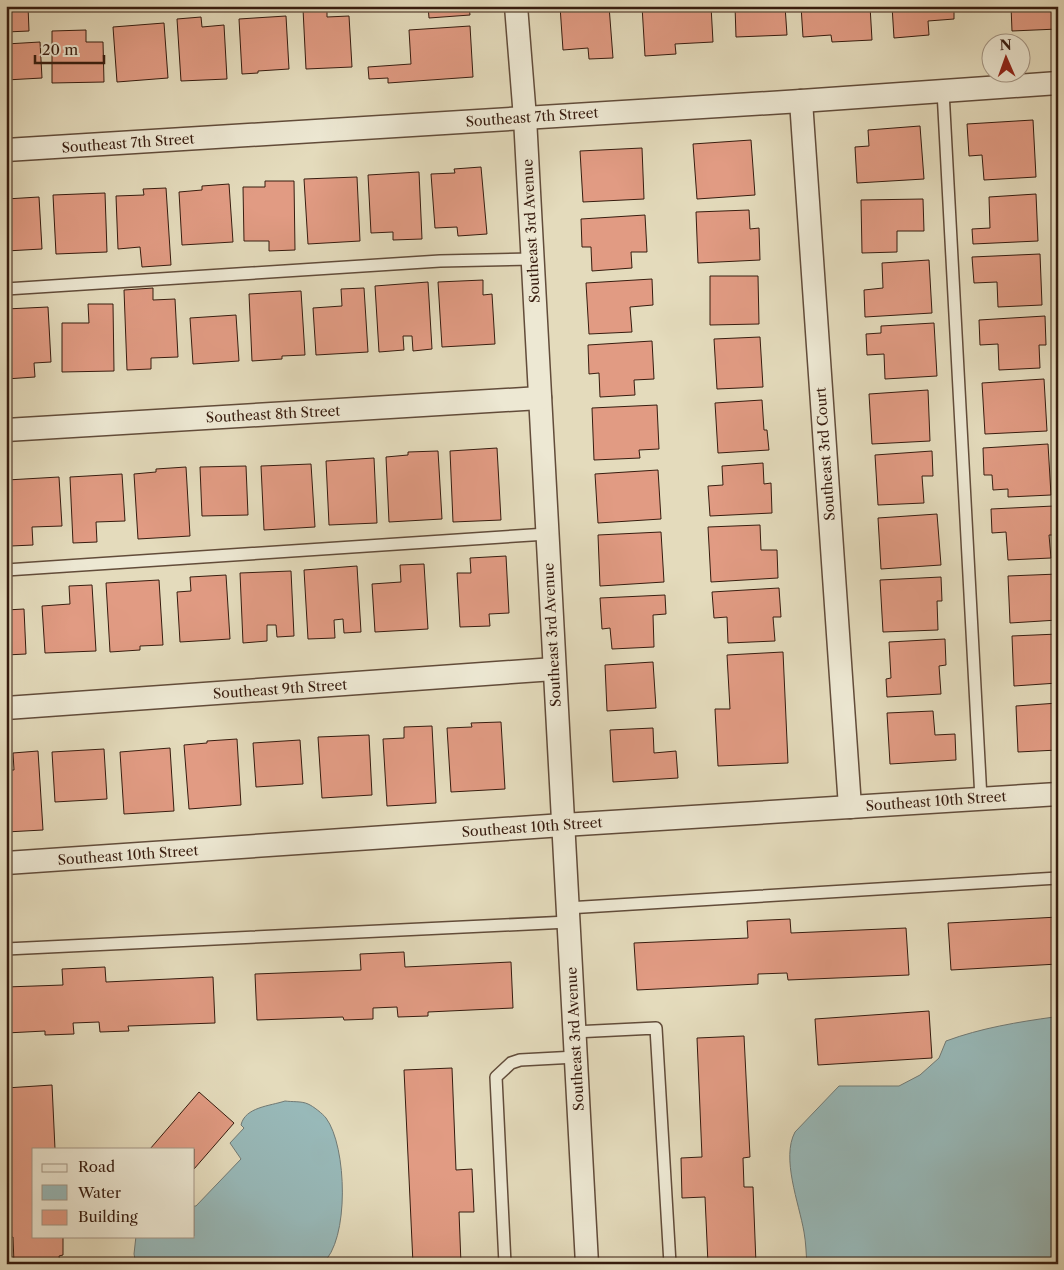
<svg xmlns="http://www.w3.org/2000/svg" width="1064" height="1270" font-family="'Libre Caslon Text',serif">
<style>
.water{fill:#98b9b9;stroke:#717a75}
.building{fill:#e19b83;stroke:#371c0f}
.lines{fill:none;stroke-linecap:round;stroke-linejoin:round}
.service-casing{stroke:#624c3a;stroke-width:14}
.minor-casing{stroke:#624c3a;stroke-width:25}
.service{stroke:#ede8d3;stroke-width:11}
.minor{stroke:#ede8d3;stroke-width:22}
.labels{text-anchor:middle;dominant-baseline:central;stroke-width:4.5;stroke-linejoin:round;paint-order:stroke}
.street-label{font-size:14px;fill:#371c0f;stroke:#ede8d3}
</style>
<rect width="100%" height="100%" fill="#e4dbbc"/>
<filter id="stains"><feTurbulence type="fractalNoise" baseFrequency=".004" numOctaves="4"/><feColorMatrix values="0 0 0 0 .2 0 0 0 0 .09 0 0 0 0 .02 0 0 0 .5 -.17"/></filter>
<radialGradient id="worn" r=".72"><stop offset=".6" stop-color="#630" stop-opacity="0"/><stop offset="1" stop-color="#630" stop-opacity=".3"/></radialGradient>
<g class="water">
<path d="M 1054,1017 L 1058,1020 L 1058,1264 L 807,1264 C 806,1253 806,1243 804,1232 C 799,1203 781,1158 795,1132 L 839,1086 L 899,1086 L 920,1075 L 939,1058 L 946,1041 C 981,1028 1018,1022 1054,1017 Z"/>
<path d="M 285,1101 C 292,1102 302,1101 308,1104 C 313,1106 323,1114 326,1118 C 347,1146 350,1241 322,1264 L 136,1264 L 134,1254 L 136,1236 L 194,1236 L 194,1206 L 196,1206 L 241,1159 L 230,1143 L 244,1128 L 241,1125 C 245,1107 270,1106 285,1101 Z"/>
</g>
<g class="building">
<polygon points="6,6 28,6 29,31 6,32"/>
<polygon points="428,6 469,6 470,15 429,18"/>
<polygon points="560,6 609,6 613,58 589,59 588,48 563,50"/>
<polygon points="642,6 711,6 713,42 675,44 676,54 645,56"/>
<polygon points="735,6 785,6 787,35 736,37"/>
<polygon points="801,6 870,6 872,40 832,42 831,35 803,37"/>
<polygon points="892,6 954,6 954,19 928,21 929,35 894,38"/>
<polygon points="1011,6 1058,6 1058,29 1012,31"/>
<polygon points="327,8 327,17 349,16 352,67 306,69 303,9"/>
<polygon points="286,16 289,69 258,71 258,73 242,74 239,19"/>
<polygon points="201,17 202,27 224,25 227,79 181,81 177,19"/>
<polygon points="164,23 168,78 117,82 113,27"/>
<polygon points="470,26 473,77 388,83 388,78 369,79 368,67 411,64 409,30"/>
<polygon points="86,30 86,42 103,42 104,82 52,83 52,31"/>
<polygon points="40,42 42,78 6,80 6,44"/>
<polygon points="1033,120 1036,177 984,180 982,155 969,156 967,124"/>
<polygon points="920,126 924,179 857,183 855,147 869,146 868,130"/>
<polygon points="751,140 755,195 697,199 693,144"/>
<polygon points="642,148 644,199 583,202 580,151"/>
<polygon points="481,167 487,234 458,236 457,227 435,228 431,174 455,173 454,169"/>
<polygon points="419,172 422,239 393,240 393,232 371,233 368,175"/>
<polygon points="357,177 360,241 308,244 304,179"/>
<polygon points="265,181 294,181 295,250 269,251 269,241 244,241 243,187 265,187"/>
<polygon points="229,184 233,242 182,245 179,192 202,190 202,186"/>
<polygon points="166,188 171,265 142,267 140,247 118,249 116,196 144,195 143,189"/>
<polygon points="105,193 107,252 56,254 53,195"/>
<polygon points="1036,194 1038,241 973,244 972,229 990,228 989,197"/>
<polygon points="39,197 42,249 6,251 6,199"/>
<polygon points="923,199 924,231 897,231 897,252 862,253 861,200"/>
<polygon points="749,210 750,229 759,228 760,260 698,263 696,212"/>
<polygon points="645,215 647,252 631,252 632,268 592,271 591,247 582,247 581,219"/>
<polygon points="1040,254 1042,305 998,307 997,282 974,283 972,257"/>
<polygon points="929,260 932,313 865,317 864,290 883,288 882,263"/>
<polygon points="710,276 758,276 759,324 710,325"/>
<polygon points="652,279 653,305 630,307 632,332 589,334 586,283"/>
<polygon points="483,280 483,295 492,294 495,344 442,347 438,282"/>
<polygon points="428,282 432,349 413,351 412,336 403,336 404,350 379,352 375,286"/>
<polygon points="153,288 153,300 175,299 178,357 151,358 151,369 127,370 124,290"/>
<polygon points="364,288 368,352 316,355 313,308 342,306 341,289"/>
<polygon points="301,291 305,355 282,356 282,359 252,361 249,294"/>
<polygon points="88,304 113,304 114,371 62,372 62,323 89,323"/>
<polygon points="48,307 51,362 34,363 35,377 6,379 6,309"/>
<polygon points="236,315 239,361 193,364 190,318"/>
<polygon points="1045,316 1046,345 1039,345 1040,368 999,370 998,344 980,345 979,320"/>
<polygon points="934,323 937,376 885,379 884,354 867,355 866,334 881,333 881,326"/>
<polygon points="760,337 763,387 717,389 714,339"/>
<polygon points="652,341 654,379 634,380 635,395 600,397 599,373 589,374 588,345"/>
<polygon points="1044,379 1047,431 985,434 982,383"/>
<polygon points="928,390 930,441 872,444 869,394"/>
<polygon points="762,400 764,430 767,430 769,450 718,453 715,403"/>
<polygon points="657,405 659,449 639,450 640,458 594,460 592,408"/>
<polygon points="1048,444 1051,495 1008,497 1008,489 993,490 992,475 984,475 983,448"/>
<polygon points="497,448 501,520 453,522 450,451"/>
<polygon points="438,451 442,519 389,522 386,457 408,455 408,452"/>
<polygon points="932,451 933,476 922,476 924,503 878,505 875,455"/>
<polygon points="374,458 377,523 329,525 326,461"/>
<polygon points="763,463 764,484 771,483 772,513 710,516 708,486 723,485 722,466"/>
<polygon points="311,464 315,527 264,530 261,466"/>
<polygon points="246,466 248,515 202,516 200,467"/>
<polygon points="186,467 190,536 138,539 134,474 156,472 156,469"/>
<polygon points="658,470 661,519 598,523 595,474"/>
<polygon points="122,474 125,521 96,522 97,542 73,543 70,477"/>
<polygon points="59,477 62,526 32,527 33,545 11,546 7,480"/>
<polygon points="1054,506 1056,535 1049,535 1051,558 1008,560 1006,532 992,533 991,509"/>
<polygon points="937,514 941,565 881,569 878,518"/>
<polygon points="760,525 761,550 777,550 778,578 711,582 708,527"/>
<polygon points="661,532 664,582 600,586 598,535"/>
<polygon points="506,556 509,613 489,614 490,626 460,627 457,573 471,573 470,558"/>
<polygon points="424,564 428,629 375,632 372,584 401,582 400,565"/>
<polygon points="357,566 361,632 344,633 343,619 334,620 335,638 308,639 304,570"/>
<polygon points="291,571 294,636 277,637 276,625 267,625 267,641 243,643 240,573"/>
<polygon points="1058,574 1058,620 1010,623 1008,576"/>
<polygon points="226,575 230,639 180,642 177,592 191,591 190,577"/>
<polygon points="941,577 942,601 937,601 938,630 883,632 880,580"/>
<polygon points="159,580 163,645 140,646 140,650 110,652 106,583"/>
<polygon points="92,585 96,651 45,653 42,606 70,604 69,586"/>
<polygon points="779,588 781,617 773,617 775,641 728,643 727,617 714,618 712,592"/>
<polygon points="665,595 666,614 653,615 654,647 612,649 610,628 602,629 600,598"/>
<polygon points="24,609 26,654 6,655 6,610"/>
<polygon points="1058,634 1058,683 1014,686 1012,636"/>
<polygon points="945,639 946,665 939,666 941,694 887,697 886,679 891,678 889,642"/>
<polygon points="783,652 788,763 718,766 715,709 730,709 727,655"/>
<polygon points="653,662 656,708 607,711 605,665"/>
<polygon points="1058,703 1058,750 1018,752 1016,706"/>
<polygon points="933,711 935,735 955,734 956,760 890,764 887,713"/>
<polygon points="501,722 505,789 451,792 447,728 472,727 471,723"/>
<polygon points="432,726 436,803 387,806 383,739 404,738 404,727"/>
<polygon points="653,728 654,753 676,751 678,778 613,782 610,730"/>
<polygon points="369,735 372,795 322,798 318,737"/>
<polygon points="237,739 241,805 189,809 184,745 207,743 207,741"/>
<polygon points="300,740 303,784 256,787 253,743"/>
<polygon points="170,748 174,811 124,814 120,752"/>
<polygon points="104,749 107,799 55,802 52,752"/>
<polygon points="38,751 43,830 6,832 6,770 14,770 13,753"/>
<polygon points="1058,917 1058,964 951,970 948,923"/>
<polygon points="790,919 791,933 906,928 909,975 788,980 787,973 758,974 758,984 637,990 634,943 748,938 747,921"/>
<polygon points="404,952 405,967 511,962 513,1008 428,1012 428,1016 398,1017 397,1007 373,1008 373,1019 344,1020 343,1017 257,1020 255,974 361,970 360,954"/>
<polygon points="105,967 106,982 213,977 215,1023 128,1026 129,1031 100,1032 99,1022 73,1023 74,1034 45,1035 45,1031 6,1033 6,987 63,985 62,969"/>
<polygon points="929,1011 932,1058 818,1065 815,1019"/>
<polygon points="744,1036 750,1157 743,1158 744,1187 753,1187 756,1264 708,1264 705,1197 682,1198 681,1158 702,1157 697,1038"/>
<polygon points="452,1068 456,1170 472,1169 474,1212 459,1212 461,1264 413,1264 404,1070"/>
<polygon points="52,1085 55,1149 34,1149 34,1236 63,1236 63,1255 59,1256 60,1264 14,1264 13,1237 6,1238 6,1199 11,1199 6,1088"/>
<polygon points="199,1092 234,1123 194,1169 194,1149 150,1149"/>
</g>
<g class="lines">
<defs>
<g id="service">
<polyline points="943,91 981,799"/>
<polyline points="6,289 440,261 532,259"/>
<polyline points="6,570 547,534"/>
<polyline points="567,908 1058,878"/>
<polyline points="6,949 568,922"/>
<polyline points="574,1032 656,1028 670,1264"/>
<polyline points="505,1264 496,1077 511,1063 520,1060 576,1057"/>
</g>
<g id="minor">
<polyline points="516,6 525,118 587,1264"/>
<polyline points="801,101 850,807"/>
<polyline points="6,150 801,101 1058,83"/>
<polyline points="6,430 540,398"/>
<polyline points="6,708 554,669"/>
<polyline points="6,863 563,825 1058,794"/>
</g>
</defs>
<use href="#service" class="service-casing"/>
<use href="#minor" class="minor-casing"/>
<use href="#service" class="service"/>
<use href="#minor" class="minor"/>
</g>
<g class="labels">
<g class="street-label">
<text transform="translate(532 117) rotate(-4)">Southeast 7th Street</text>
<text transform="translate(128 143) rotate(-4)">Southeast 7th Street</text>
<text transform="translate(531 231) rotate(-93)">Southeast 3rd Avenue</text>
<text transform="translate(273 414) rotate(-3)">Southeast 8th Street</text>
<text transform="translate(825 454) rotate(-94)">Southeast 3rd Court</text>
<text transform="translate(552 635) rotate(-93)">Southeast 3rd Avenue</text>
<text transform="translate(280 689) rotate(-4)">Southeast 9th Street</text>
<text transform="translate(936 801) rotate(-4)">Southeast 10th Street</text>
<text transform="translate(532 827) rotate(-4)">Southeast 10th Street</text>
<text transform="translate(128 855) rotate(-4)">Southeast 10th Street</text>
<text transform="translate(575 1039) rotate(-93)">Southeast 3rd Avenue</text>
</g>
</g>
<rect width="1064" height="1270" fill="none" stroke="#e4dbbc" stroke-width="25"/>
<rect x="8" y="8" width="1049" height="1255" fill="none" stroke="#371c0f" stroke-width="2.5"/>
<rect x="12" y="12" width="1039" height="1245" fill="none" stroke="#371c0f"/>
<rect x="32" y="1148" width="162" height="90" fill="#ede8d3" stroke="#a49685"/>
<rect x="42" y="1164" width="25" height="8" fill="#ede8d3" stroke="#a49685"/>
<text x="78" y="1172" font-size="15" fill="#371c0f">Road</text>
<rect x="42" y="1185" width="25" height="15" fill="#98b9b9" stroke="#a49685"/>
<text x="78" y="1198" font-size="15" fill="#371c0f">Water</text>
<rect x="42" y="1210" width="25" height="15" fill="#e19b83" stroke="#a49685"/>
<text x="78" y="1222" font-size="15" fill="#371c0f">Building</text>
<g transform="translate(1006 58) rotate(358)"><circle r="24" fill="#ede8d3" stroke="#a49685"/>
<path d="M0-4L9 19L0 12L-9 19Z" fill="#8f2418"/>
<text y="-8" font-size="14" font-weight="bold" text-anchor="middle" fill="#371c0f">N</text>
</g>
<path d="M35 55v8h69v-8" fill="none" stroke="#371c0f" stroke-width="2.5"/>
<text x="42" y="55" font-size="15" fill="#371c0f" stroke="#ede8d3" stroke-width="4" paint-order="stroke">20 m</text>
<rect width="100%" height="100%" filter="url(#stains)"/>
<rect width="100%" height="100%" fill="url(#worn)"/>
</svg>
